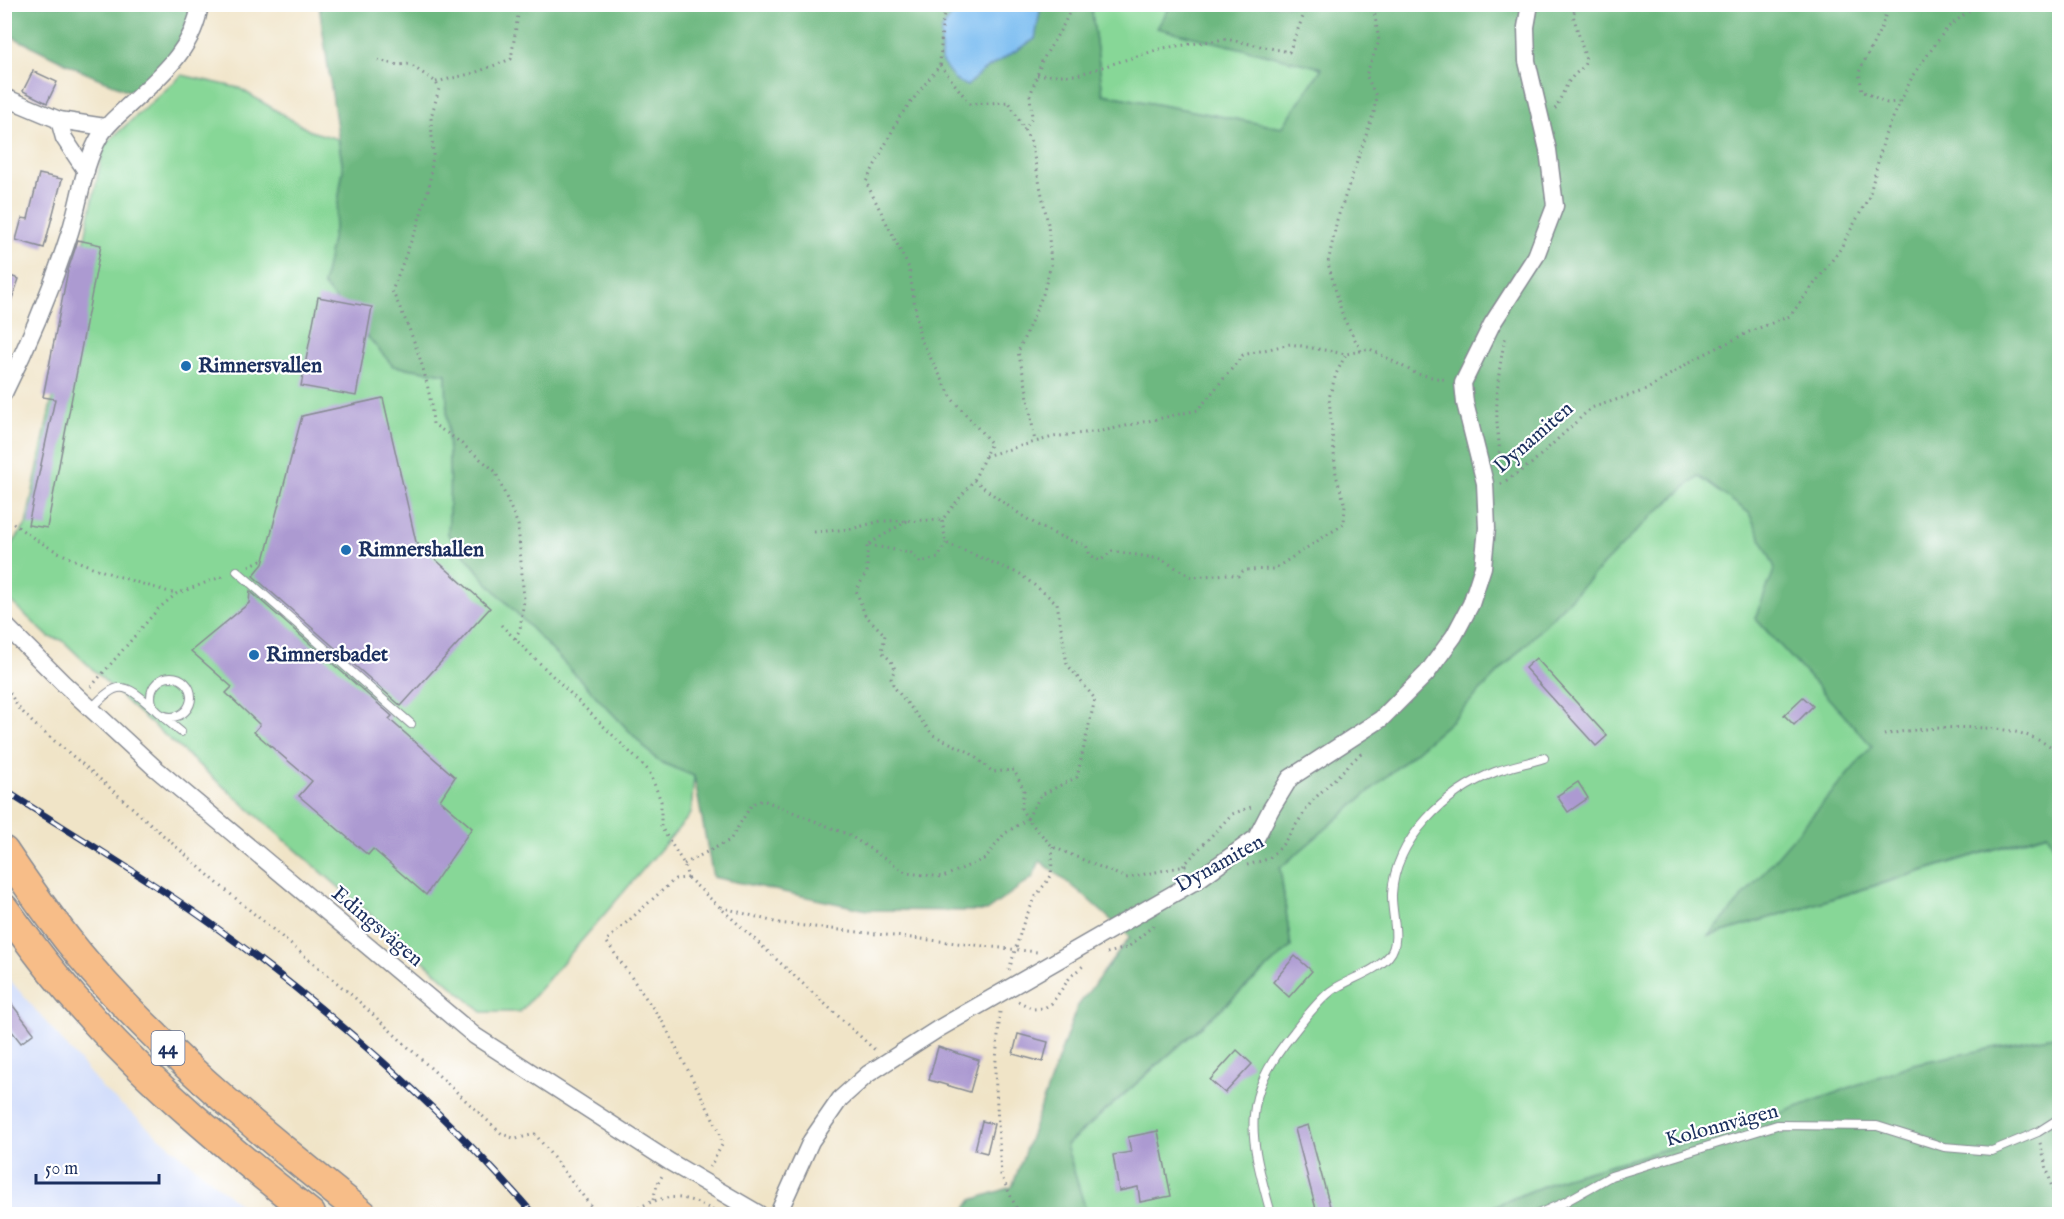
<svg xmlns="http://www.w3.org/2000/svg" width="2064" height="1219" font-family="'IM FELL English',serif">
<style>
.built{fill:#cedafa}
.green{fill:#87d797;stroke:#51837a;stroke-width:1.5}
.forest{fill:#6db880;stroke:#44746f;stroke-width:1.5}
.water{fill:#7cbdf1;stroke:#4c76a8;stroke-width:1.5}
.building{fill:#ac9ad1}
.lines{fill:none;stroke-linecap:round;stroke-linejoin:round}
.service-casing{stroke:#868a92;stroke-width:10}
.minor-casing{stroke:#868a92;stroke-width:19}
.motorway-casing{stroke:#868a92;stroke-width:31}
.path{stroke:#868a92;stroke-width:3;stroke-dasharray:1.5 4.5;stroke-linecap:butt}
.service{stroke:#fff;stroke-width:8}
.minor{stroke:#fff;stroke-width:16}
.motorway{stroke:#f7bd88;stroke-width:28}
.rail-casing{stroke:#1b2f5e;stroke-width:7}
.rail{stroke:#fff;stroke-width:4.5;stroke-dasharray:14;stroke-linecap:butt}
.poi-dot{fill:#1f6fb2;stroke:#fff;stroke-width:2}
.labels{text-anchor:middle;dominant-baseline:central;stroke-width:4.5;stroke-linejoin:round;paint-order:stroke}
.shield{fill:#fff;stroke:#5f6d8e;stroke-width:1.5}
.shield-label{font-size:20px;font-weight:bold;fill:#1b2f5e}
.poi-label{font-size:21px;font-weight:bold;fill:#1b2f5e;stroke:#fff;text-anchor:start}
.street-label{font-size:21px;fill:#1b2f5e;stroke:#fff}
</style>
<rect width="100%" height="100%" fill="#fff"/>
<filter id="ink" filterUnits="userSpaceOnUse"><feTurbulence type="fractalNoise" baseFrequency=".0167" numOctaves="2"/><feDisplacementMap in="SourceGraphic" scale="12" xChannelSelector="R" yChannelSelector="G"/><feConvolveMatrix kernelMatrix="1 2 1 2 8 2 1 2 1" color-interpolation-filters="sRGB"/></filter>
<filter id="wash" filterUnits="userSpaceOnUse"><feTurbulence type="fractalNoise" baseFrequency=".008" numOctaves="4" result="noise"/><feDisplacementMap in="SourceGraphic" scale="24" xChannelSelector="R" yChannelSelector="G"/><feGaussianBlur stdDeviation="1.35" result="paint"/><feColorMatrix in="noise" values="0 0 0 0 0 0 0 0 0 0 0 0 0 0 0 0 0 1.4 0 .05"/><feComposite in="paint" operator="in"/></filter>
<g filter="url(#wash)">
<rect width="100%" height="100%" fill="#f0e4c7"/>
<polygon class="built" points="4,973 104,1090 251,1214 5,1214"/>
<g class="green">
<polygon points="1091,5 1171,5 1158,28 1322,68 1282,128 1103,94"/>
<path d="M 182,75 L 239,88 L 310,131 L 338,139 L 343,169 L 335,224 L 393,366 L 446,374 C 447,427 452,482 448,534 L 486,581 L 658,761 L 694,776 L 691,814 L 520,1012 L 482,1012 L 130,705 L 62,640 L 49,637 L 5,596 L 4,552 L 5,554 L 26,525 L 104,145 Z"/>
<polygon points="1698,476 1749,513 1776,568 1755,618 1873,746 1710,936 2048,833 2059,860 2059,1035 1913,1064 1738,1129 1563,1178 1475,1214 1087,1214 1066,1146 1291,947 1280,868 1450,722 1640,527"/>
</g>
<g class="forest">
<polygon points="4,5 194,5 181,43 136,94 84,72 5,33"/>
<path d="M 319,5 L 958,5 L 941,31 L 967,86 L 981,72 L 1035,39 L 1041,5 L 1091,5 L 1103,94 L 1282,128 L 1322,68 L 1157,28 L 1171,5 L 2059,5 L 2059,860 L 2047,833 L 1709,936 L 1872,746 L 1755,618 L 1775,568 L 1749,513 L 1698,476 L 1640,527 L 1450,722 L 1280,868 L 1291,947 L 1066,1145 L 1087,1214 L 962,1214 L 972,1200 L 1012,1187 L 1077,1007 L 1130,937 L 1080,892 L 1040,861 L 1032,878 L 986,911 L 867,910 L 713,877 L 694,776 L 658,761 L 486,581 L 448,534 C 452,482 447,427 446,374 L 393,366 L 323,285 L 335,224 L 343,169 Z"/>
<polygon points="2059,1035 2059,1214 1475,1214 1563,1178 1738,1129 1913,1064"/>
</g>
<polygon class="water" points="958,5 1041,5 1035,39 981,72 967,86 955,80 941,61 941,31"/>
<g id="blocks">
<g class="building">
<polygon points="33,71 57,82 47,103 23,91"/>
<polygon points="39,174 62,179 44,248 16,240 22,218 28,219"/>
<polygon points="78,240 101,245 47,528 28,525 55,399 43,397 68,270"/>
<polygon points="4,274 19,279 6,315 4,315"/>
<polygon points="318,297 372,307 356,396 301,386"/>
<polygon points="383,398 416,542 490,608 401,706 253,576 263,564 302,416"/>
<polygon points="250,591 392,716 389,719 455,777 440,800 472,828 426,895 373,849 368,855 299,796 312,781 254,732 260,725 226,693 232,687 191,651 249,603"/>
<polygon points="1536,658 1607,736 1596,746 1525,668"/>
<polygon points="1803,697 1813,706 1794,725 1784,715"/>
<polygon points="1578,782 1588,798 1568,812 1557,796"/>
<polygon points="1295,956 1312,971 1289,997 1273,982"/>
<polygon points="4,994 34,1033 21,1043 4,1021"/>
<polygon points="1018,1034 1048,1042 1043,1062 1013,1054"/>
<polygon points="938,1047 979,1060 970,1092 929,1080"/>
<polygon points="1237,1050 1252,1064 1225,1093 1210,1080"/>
<polygon points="982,1121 994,1124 987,1153 975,1150"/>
<polygon points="1308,1125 1331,1210 1317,1213 1295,1129"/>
<polygon points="1158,1131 1171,1196 1140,1202 1138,1187 1119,1191 1113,1155 1131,1152 1128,1137"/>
</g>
</g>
</g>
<g filter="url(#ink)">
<use href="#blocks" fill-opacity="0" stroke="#868a92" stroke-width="1.5"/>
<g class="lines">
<defs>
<g id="service">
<polyline points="237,571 411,724"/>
<circle cx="171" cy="697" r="20"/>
<path d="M 91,709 C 118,680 124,682 153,708"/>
<polyline points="163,717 181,732"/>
<path d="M 1271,1214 C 1250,1136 1238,1100 1294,1032 C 1305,1018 1317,1002 1331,991 C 1348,979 1376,972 1389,956 C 1402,941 1391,914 1392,894 C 1395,839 1446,791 1495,772 C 1511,766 1528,763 1544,758"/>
<polyline points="1538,1214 1563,1203 1611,1176 1777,1125 1877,1126 1944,1147 1992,1151 2038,1132 2060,1118"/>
</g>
<g id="minor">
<polyline points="4,97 59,120 105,127"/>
<polyline points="59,120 64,138 86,171"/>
<path d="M 4,393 C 30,341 52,288 70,232 C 80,201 83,165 100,136 C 107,124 118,116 128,106 C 159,77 194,50 200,4"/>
<polyline points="4,624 63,683 155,768 475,1036 670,1162 759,1214"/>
<polyline points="778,1214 811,1141 840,1099 868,1074 938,1029 1199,879 1256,838 1271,809 1290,778 1381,719 1427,673 1454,636 1471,604 1483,567 1487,528 1485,483 1465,403 1463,383 1492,324 1536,256 1555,206 1548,150 1527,61 1526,27 1530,4"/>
</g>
<g id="motorway">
<path d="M 4,851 C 35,897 68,944 106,985 C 184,1070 273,1142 363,1214"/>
<path d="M 4,908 C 29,942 53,975 81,1006 C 149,1083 230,1150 311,1214"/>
</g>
</defs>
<use href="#service" class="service-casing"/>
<use href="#minor" class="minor-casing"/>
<use href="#motorway" class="motorway-casing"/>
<g class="path">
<polyline points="946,4 942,26 940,65 900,116 866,182 909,268 920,338 953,400 991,443 974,480 942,520 946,543 1020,574 1057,603 1067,664 1095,699 1077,777 1041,795 1027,819 1053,847 1126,878 1190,865"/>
<polyline points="1888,4 1883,24 1859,72 1862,91 1887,103 1899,102"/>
<path d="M 378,60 L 398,65 L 409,64 L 436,82 L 439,89 L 431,117 L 433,155 L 429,187 L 418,223 L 392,291 C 412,332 430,377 433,424 L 456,439 L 495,471 L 518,525 L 524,600 L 520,629 L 515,639"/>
<polyline points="940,65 970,104 1009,102 1031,142 1048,224 1051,265 1043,294 1018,352 1026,386 1035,442"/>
<polyline points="1037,75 1077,75 1163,48 1226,39 1289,52 1308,4"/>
<polyline points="436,82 474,73 511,59 519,9 523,4"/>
<path d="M 1555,109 C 1560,101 1566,84 1571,79 C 1576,71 1584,70 1586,60 L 1573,15 L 1577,4"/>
<polyline points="1024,130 1032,117 1030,96 1042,61 1064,24 1073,4"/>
<polyline points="1361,351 1343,317 1328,263 1337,220 1374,112 1376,96 1366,75 1379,41 1373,4"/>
<polyline points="985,456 1053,437 1107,430 1198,410 1243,355 1290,344 1346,354 1370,349 1417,374 1447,380"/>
<path d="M 1498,465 C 1501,450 1498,437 1497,423 C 1496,392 1499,364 1506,335"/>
<path d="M 974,480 C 1009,507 1042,534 1086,545 L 1090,555 L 1100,561 L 1112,551 L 1161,559 L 1192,577 L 1228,574 L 1238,576 L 1244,570 L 1274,569 L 1344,524 L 1345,505 L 1336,475 L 1329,398 L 1336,374 L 1346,354"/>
<polyline points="1501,484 1531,464 1591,408 1646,390 1693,360 1749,332 1790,316 1839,251 1869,197 1885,135 1913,75 1947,28 1978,4"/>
<path d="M 4,515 C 51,559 116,576 176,594"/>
<polyline points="814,532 851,529 881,521 942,520"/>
<polyline points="869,545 911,553 920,562 938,558 946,543"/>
<polyline points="249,566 265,558"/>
<polyline points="501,625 649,771 661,801 661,827 684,864 688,878 875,1050"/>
<polyline points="4,682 17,706 34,724 92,772 216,882 354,997 502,1134 516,1139 535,1134 597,1214"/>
<polyline points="91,687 158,609 176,594 226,575"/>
<path d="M 1884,735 C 1918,727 1993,723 2026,735 C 2038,739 2049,746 2060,751"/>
<polyline points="684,864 730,840 752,804 763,800 849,835 907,873 943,877 986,858 1004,834 1027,819 1021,808 1024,790 1014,770 993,772 969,752 933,735 894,687 891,678 895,669 891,661 882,652 885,635 865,615 856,590 867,572 867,545 907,521"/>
<polyline points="1247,865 1268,859 1281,847 1312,801 1362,752"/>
<polyline points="1183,866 1232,814 1254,806"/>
<polyline points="688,878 675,879 606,941 664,1024 719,1130 722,1145 710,1167"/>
<polyline points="721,907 778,923 1037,952"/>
<polyline points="1107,953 1127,948 1154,925"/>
<polyline points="1009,970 1024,921 1036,896 1051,876 1053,847"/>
<polyline points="1018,1001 1033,1009 1044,1008 1052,1003 1071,976 1083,966"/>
<polyline points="1000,1012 995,1071 1001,1175 1019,1214"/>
<polyline points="2040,1143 2057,1206 2055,1214"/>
<polyline points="653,1200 657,1185 663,1174"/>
<path d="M 628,1214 C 664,1192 683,1192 719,1214"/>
</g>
<use href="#service" class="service"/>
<use href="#minor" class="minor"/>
<use href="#motorway" class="motorway"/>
<defs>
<path id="rail" d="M 4,790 C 73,834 144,876 210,923 C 323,1004 442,1108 533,1214"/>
</defs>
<use href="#rail" class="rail-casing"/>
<use href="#rail" class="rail"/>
</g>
</g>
<g class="poi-dot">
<circle cx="186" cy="366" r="6"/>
<circle cx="346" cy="550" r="6"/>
<circle cx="254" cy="655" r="6"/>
</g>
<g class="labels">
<rect class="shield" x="151.5" y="1031" width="33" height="34" rx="4.5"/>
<g class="shield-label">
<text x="168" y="1048">44</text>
</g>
<g class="poi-label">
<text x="198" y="366">Rimnersvallen</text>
<text x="358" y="550">Rimnershallen</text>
<text x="266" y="655">Rimnersbadet</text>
</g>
<g class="street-label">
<text transform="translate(1534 438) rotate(-41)">Dynamiten</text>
<text transform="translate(1220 864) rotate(-29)">Dynamiten</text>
<text transform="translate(377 927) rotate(40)">Edingsvägen</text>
<text transform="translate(1722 1126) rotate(-15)">Kolonnvägen</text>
</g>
</g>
<rect width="2064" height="1219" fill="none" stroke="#fff" stroke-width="24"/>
<path d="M36 1174v9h123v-9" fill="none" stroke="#1b2f5e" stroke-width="3"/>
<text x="45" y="1174" font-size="18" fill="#1b2f5e" stroke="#ffffff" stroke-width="4.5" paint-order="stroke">50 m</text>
</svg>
